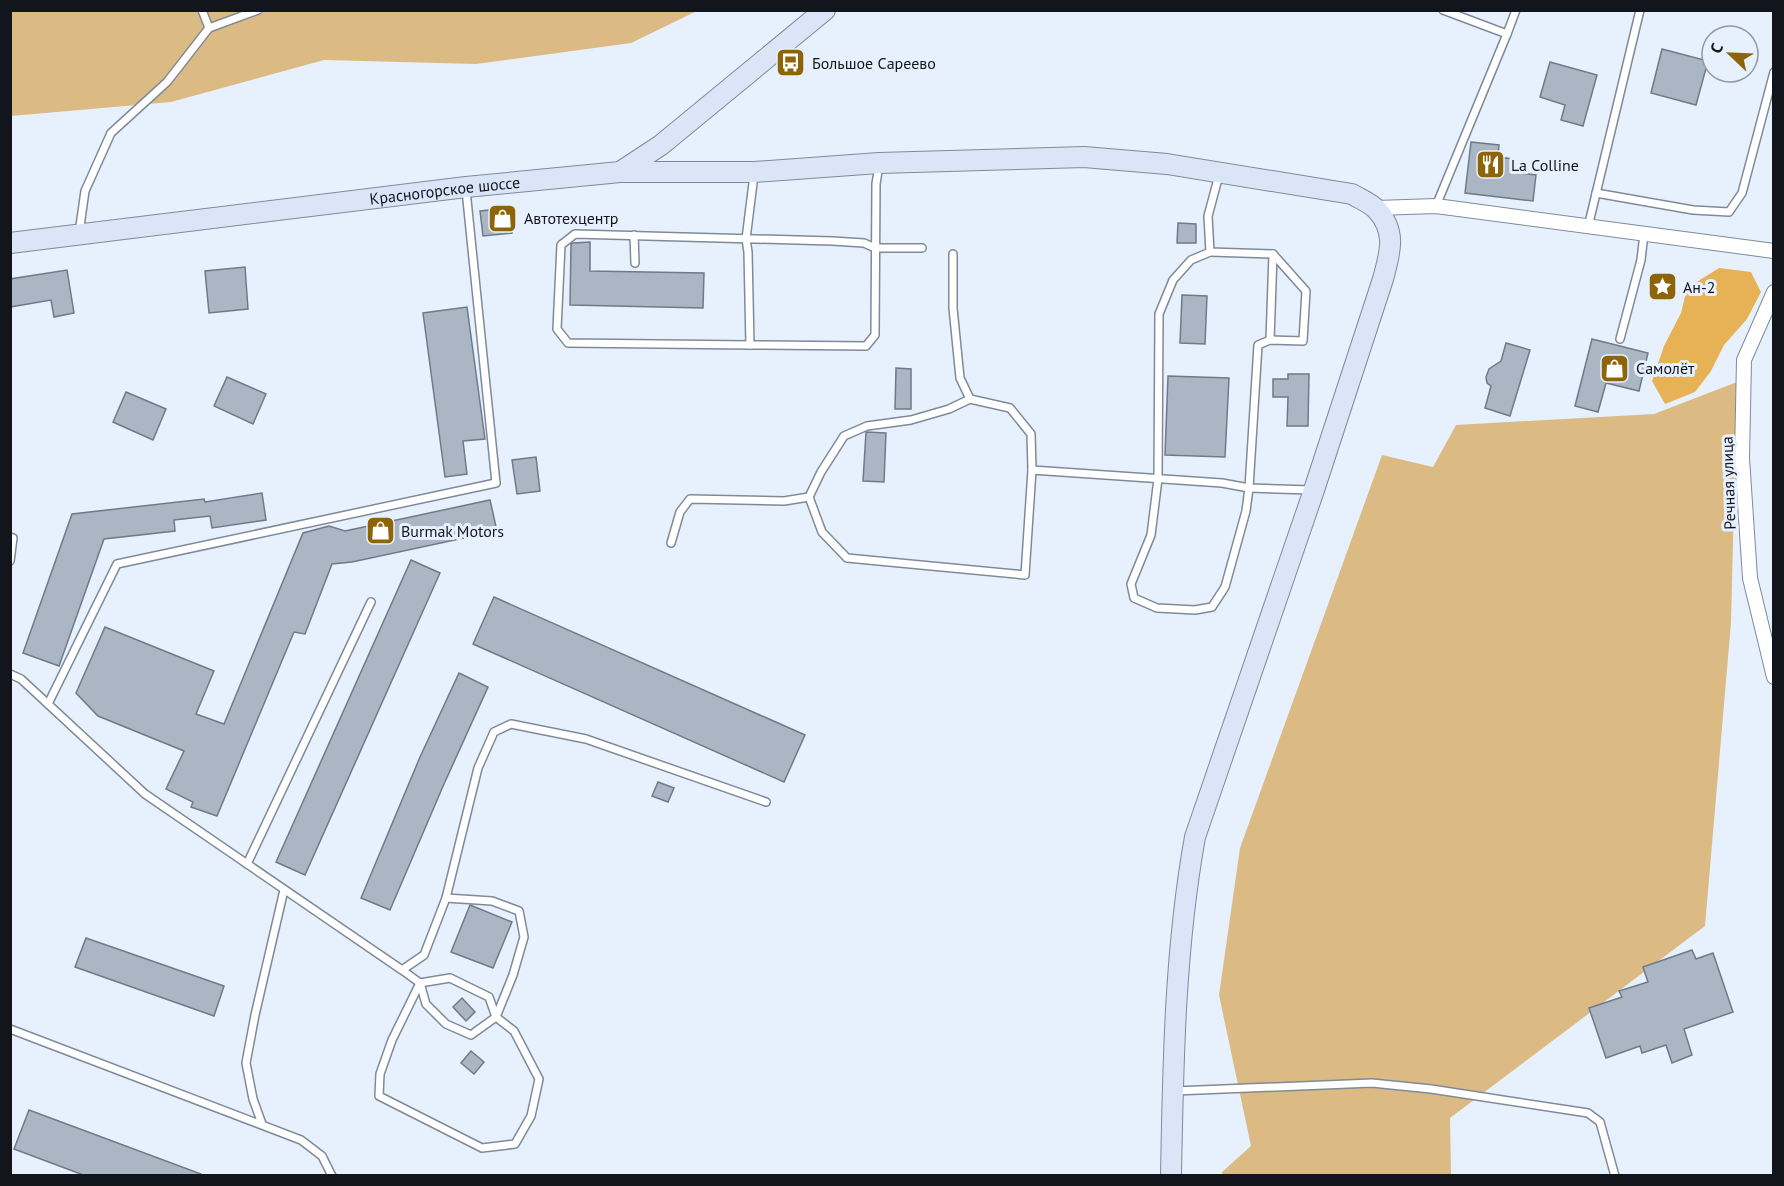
<svg xmlns="http://www.w3.org/2000/svg" width="1784" height="1186" font-family="'PT Sans',sans-serif">
<style>
.green{fill:#dcba83}
.water{fill:#e7b155}
.building{fill:#abb6c5;stroke:#6f7a88;stroke-width:1.5}
.lines{fill:none;stroke-linecap:round;stroke-linejoin:round}
.lane-casing{stroke:#7f8a99;stroke-width:10}
.street-casing{stroke:#7f8a99;stroke-width:16}
.secondary-casing{stroke:#7f8a99;stroke-width:22}
.lane{stroke:#fff;stroke-width:7}
.street{stroke:#fff;stroke-width:14}
.secondary{stroke:#dae6f8;stroke-width:20}
.labels{text-anchor:middle;dominant-baseline:central;stroke-width:6;stroke-linejoin:round;paint-order:stroke}
.poi-label{font-size:16px;fill:#12161c;stroke:#e7f1fe;text-anchor:start}
.street-label{font-size:16px;fill:#12161c;stroke:#e7f1fe}
</style>
<rect width="100%" height="100%" fill="#e7f1fe"/>
<g class="green">
<polygon points="11,11 697,11 631,43 476,64 324,60 171,102 11,116"/>
<polygon points="1737,382 1731,623 1705,926 1450,1118 1451,1175 1222,1175 1222,1172 1251,1146 1219,995 1240,848 1382,455 1433,467 1456,425 1654,414"/>
</g>
<polygon class="water" points="1719,268 1751,272 1761,292 1747,319 1724,345 1711,371 1695,392 1665,404 1652,381 1664,346 1681,313 1687,288"/>
<g class="building">
<polygon points="1662,49 1708,61 1696,105 1651,93"/>
<polygon points="1550,62 1597,75 1583,126 1561,120 1565,105 1540,97"/>
<polygon points="1471,142 1499,145 1498,157 1513,159 1512,172 1536,175 1533,201 1465,193"/>
<polygon points="510,208 512,233 483,236 480,211"/>
<polygon points="1178,223 1196,224 1196,243 1177,243"/>
<polygon points="590,242 590,271 704,273 703,308 570,305 571,244 573,243"/>
<polygon points="245,267 248,309 209,313 205,271"/>
<polygon points="67,270 74,313 54,317 51,300 10,307 10,279"/>
<polygon points="1182,295 1207,296 1205,344 1180,343"/>
<polygon points="467,307 485,439 463,441 467,474 445,477 423,313"/>
<polygon points="1592,339 1648,353 1639,391 1606,383 1598,412 1575,406"/>
<polygon points="1506,343 1530,350 1510,416 1485,408 1491,386 1487,383 1486,377 1489,369 1501,361"/>
<polygon points="896,368 911,369 911,409 895,409"/>
<polygon points="1288,374 1309,374 1308,426 1287,426 1288,397 1273,397 1273,379 1288,379"/>
<polygon points="1168,376 1229,378 1225,457 1165,455"/>
<polygon points="227,377 266,394 253,424 214,406"/>
<polygon points="126,392 166,409 153,440 113,422"/>
<polygon points="866,432 886,433 884,482 863,481"/>
<polygon points="536,457 540,491 517,494 512,460"/>
<polygon points="262,493 266,520 212,528 210,516 174,520 175,531 104,539 59,666 23,653 72,514 204,499 205,502"/>
<polygon points="490,500 497,531 352,562 332,564 305,634 294,632 217,816 191,807 193,802 166,789 184,751 98,716 76,693 105,627 214,671 196,714 224,724 303,533 329,526 345,531"/>
<polygon points="411,560 440,573 305,875 276,862"/>
<polygon points="494,597 805,735 784,782 473,644"/>
<polygon points="459,673 488,687 444,784 390,910 361,898 420,757"/>
<polygon points="658,782 674,788 668,802 652,796"/>
<polygon points="470,905 512,922 493,968 451,952"/>
<polygon points="86,938 224,986 214,1016 75,967"/>
<polygon points="1692,950 1696,959 1713,953 1733,1012 1684,1029 1692,1055 1672,1063 1666,1045 1642,1053 1640,1046 1606,1058 1589,1008 1622,997 1619,991 1648,982 1643,967"/>
<polygon points="462,998 475,1012 466,1021 453,1007"/>
<polygon points="471,1051 484,1062 474,1074 461,1063"/>
<polygon points="29,1110 201,1174 201,1176 86,1176 14,1149"/>
</g>
<g class="lines">
<defs>
<g id="lane">
<polyline points="209,28 258,10"/>
<polyline points="1507,34 1516,10"/>
<polyline points="754,175 746,239 748,252 750,345 866,346 875,335 876,184 879,165"/>
<polyline points="1219,175 1208,216 1210,252 1273,254 1306,291 1303,341 1270,340 1258,345 1249,488 1311,490"/>
<polyline points="1596,193 1693,210 1729,212 1742,193 1774,72"/>
<polyline points="1436,206 1507,34 1443,10"/>
<polyline points="1588,227 1640,10"/>
<polyline points="79,233 85,191 111,133 167,82 209,28 202,10"/>
<polyline points="634,235 635,263"/>
<polyline points="953,254 953,308 960,378 970,399"/>
<polyline points="1620,339 1641,260 1644,234"/>
<polyline points="1270,340 1273,254"/>
<polyline points="750,345 568,343 557,329 561,245 575,234 832,241 864,243 875,248 922,248"/>
<polyline points="809,497 821,472 844,436 867,426 911,420 949,409 970,399 1010,408 1031,434 1032,470"/>
<polyline points="10,537 13,538 10,561"/>
<polyline points="671,543 680,512 690,499 784,501 809,497 822,532 847,558 1025,575 1032,470 1222,483 1249,488 1246,511 1225,587 1212,607 1195,610 1157,608 1134,598 1131,584 1151,535 1158,479 1159,314 1173,280 1191,260 1210,252"/>
<polyline points="10,674 21,679 145,794 402,970 420,983 426,1004 446,1024 471,1035 496,1017 513,975 524,937 519,911 492,901 446,898 424,955 402,970"/>
<polyline points="48,704 117,564 496,483 466,190"/>
<polyline points="247,864 371,602"/>
<polyline points="446,898 478,768 494,732 511,724 586,739 766,802"/>
<polygon points="450,978 489,997 496,1017 514,1031 539,1079 531,1116 515,1144 482,1148 379,1096 380,1074 392,1040 420,983"/>
<polyline points="10,1029 301,1140 322,1156 332,1176"/>
<polyline points="1175,1091 1372,1083 1431,1089 1588,1113 1600,1122 1615,1176"/>
<polyline points="262,1124 253,1099 246,1063 255,1015 284,890"/>
</g>
<g id="street">
<polyline points="1376,208 1436,206 1774,251"/>
<polyline points="1774,292 1744,360 1742,458 1750,578 1774,677"/>
</g>
<g id="secondary">
<path d="M 620,172 L 754,172 L 879,163 L 1084,157 L 1167,164 L 1352,194 C 1360,199 1371,203 1377,210 C 1397,232 1390,253 1383,279 L 1314,490 L 1195,837 C 1175,948 1173,1062 1171,1176"/>
<path id="s1" d="M 10,243 L 466,187 L 620,172 L 661,145 L 825,10"/>
</g>
</defs>
<use href="#lane" class="lane-casing"/>
<use href="#street" class="street-casing"/>
<use href="#secondary" class="secondary-casing"/>
<use href="#lane" class="lane"/>
<use href="#street" class="street"/>
<use href="#secondary" class="secondary"/>
</g>
<defs>
<symbol id="bus-square" viewBox="-11 -11 22 22"><rect x="-9" y="-9" width="18" height="18" rx="4" fill="#8e6409" stroke="#e7f1fe"/><path d="M-5-6H5V4H4V6H2V4H-2V6H-4V4H-5ZM-3.5-4V0h7V-4ZM-3.5 1.2v1.5H-2V1.2ZM2 1.2v1.5H3.5V1.2Z" fill="#fff"/></symbol>
<symbol id="restaurant-square" viewBox="-11 -11 22 22"><rect x="-9" y="-9" width="18" height="18" rx="4" fill="#8e6409" stroke="#e7f1fe"/><path d="M-5-6h1v4h1v-4h1v4h1v-4h1v5L-1.5 .5V6h-2V.5L-5-1ZM5-6V6H3V1.5H1.5Q1.5-4 5-6Z" fill="#fff"/></symbol>
<symbol id="shop-square" viewBox="-11 -11 22 22"><rect x="-9" y="-9" width="18" height="18" rx="4" fill="#8e6409" stroke="#e7f1fe"/><path d="M-5-2.5h2.3a2.7 3.5 0 0 1 5.4 0H5L5.5 6h-11ZM-1.5-2.5h3a1.5 2.3 0 0 0-3 0Z" fill="#fff"/></symbol>
<symbol id="sight-square" viewBox="-11 -11 22 22"><rect x="-9" y="-9" width="18" height="18" rx="4" fill="#8e6409" stroke="#e7f1fe"/><path d="M0-6L1.8-2.2L6-1.7L2.9 1.2L3.7 5.4L0 3.3L-3.7 5.4L-2.9 1.2L-6-1.7L-1.8-2.2Z" fill="#fff"/></symbol>
</defs>
<g fill-rule="evenodd">
<use href="#bus-square" x="774" y="46" width="33" height="33"/>
<use href="#restaurant-square" x="1474" y="148" width="33" height="33"/>
<use href="#shop-square" x="486" y="202" width="33" height="33"/>
<use href="#sight-square" x="1646" y="270" width="33" height="33"/>
<use href="#shop-square" x="1598" y="352" width="33" height="33"/>
<use href="#shop-square" x="364" y="514" width="33" height="33"/>
</g>
<g class="labels">
<g class="poi-label">
<text x="812" y="63">Большое Сареево</text>
<text x="1511" y="165">La Colline</text>
<text x="524" y="218">Автотехцентр</text>
<text x="1683" y="287">Ан-2</text>
<text x="1636" y="368">Самолёт</text>
<text x="401" y="531">Burmak Motors</text>
</g>
<g class="street-label">
<text stroke="none"><textPath href="#s1" startOffset="438">Красногорское шоссе</textPath></text>
<text transform="translate(1728 483) rotate(-92)">Речная улица</text>
</g>
</g>
<rect width="1784" height="1186" fill="none" stroke="#12161c" stroke-width="24"/>
<g transform="translate(1730 54) rotate(293)"><circle r="28" fill="#e7f1fe" stroke="#9299a4" stroke-width="1.5"/>
<path d="M0-4.5L10 22L0 15L-10 22Z" fill="#8e6409"/>
<text y="-9" font-size="16" font-weight="bold" text-anchor="middle" fill="#12161c">С</text>
</g>
</svg>
